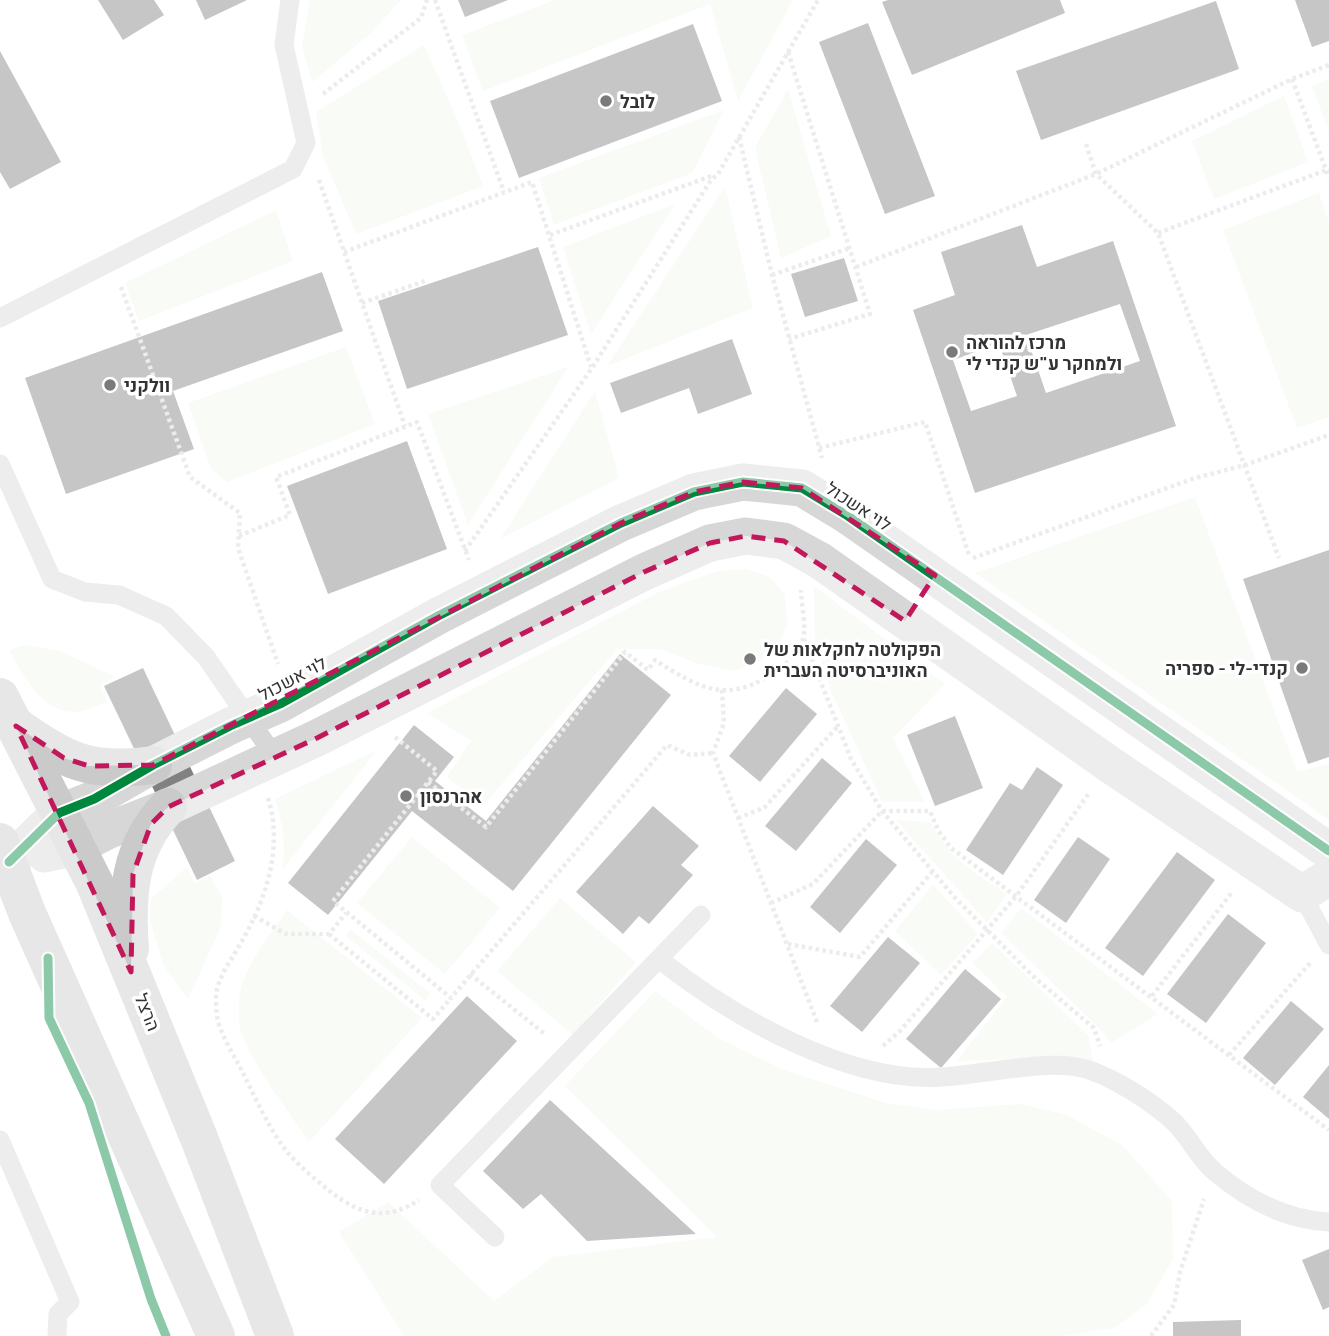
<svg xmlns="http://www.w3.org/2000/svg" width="1329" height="1336" font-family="Manrope,Heebo,sans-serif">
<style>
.green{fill:#f1f5ed}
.building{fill:#818181;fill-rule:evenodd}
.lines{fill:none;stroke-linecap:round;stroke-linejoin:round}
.path{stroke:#d6d6d6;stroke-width:4.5;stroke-dasharray:3.5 3.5;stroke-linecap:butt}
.lane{stroke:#d7d7d7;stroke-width:19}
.street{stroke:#d7d7d7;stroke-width:37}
.primary{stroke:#cacaca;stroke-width:38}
.cycleway-casing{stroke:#fff;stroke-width:13}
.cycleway{stroke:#00873e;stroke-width:9}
.marked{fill:none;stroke:#c2185b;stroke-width:5;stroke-dasharray:14 9;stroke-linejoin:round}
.poi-dot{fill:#7a7a7a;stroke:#fff;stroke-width:2.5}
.labels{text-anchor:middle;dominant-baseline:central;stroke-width:7;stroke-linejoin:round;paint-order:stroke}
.poi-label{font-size:18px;font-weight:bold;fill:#333;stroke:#fff;text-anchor:start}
.street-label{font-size:18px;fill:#333;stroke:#fff}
</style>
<rect width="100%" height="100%" fill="#fff"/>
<g class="green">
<polygon points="310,0 401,0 371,33 312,82 302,46"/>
<polygon points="555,0 793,0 738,101 710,4 483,91 462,35"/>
<polygon points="424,45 457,119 483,186 356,234 323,156 316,112"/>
<polygon points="1329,79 1329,132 1312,86"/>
<polygon points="788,89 831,236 781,258 755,148"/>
<polygon points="1284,96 1308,162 1214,199 1192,141"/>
<polygon points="724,110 692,173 554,225 539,178"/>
<polygon points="725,187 753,308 607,366"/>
<polygon points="1319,193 1329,223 1329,417 1297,428 1223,230"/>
<polygon points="675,204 591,334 563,247"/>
<polygon points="276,210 293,261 139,321 125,283"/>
<polygon points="346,347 375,424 227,482 211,469 188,403"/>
<polygon points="568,367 468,525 428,414"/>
<polygon points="595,391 619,478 500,539"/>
<polygon points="1195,497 1297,772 1329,764 1329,820 975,573"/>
<polygon points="747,569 770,577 785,595 787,625 778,645 761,660 735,671 699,664 660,649 617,649 483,806 447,777 471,741 427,713 659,592 718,571"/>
<polygon points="814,586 945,684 893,738 925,802 882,802 832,693 815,642"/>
<path d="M 25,645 L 60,651 L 115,677 L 100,686 L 107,702 C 98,705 89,709 81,711 C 44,718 23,675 9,650 Z"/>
<path d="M 377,750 L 282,870 C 286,846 283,822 275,799 Z"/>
<path d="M 896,820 L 930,822 C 952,860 971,871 1007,894 L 987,922 Z"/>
<polygon points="412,837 500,908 445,974 357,903"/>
<polygon points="187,867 194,883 210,876 222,896 221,927 188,999 164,967 150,921 151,899"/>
<polygon points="933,885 978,934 941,975 895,931"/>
<polygon points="560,898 636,962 573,1035 497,971"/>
<polygon points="1021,908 1158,1014 1111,1043 1098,1027 1001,933"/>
<path d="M 287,910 L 422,1018 L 309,1142 C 292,1116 245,1055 240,1027 C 238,1012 238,993 244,979 C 254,954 272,932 287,910 Z"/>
<polygon points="350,929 431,994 425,1000 346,936"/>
<polygon points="992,943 1088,1035 1094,1065 1068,1057 957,1061 1007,997 973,963"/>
<polygon points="655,991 718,1038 784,1070 886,1103 935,1110 1021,1104 1067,1115 1122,1145 1172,1201 1173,1259 1147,1304 1114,1328 1061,1336 404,1336 339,1232 388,1202 494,1301 553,1257 717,1237 565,1086"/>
</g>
<g class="building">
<polygon points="98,0 154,0 164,15 123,40"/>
<polygon points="196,0 247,0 205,20"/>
<polygon points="458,0 508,0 465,17"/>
<polygon points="888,0 1060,0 1065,13 912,75 882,2"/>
<polygon points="1295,0 1329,0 1329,41 1312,47"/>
<polygon points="1216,1 1239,69 1041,140 1016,71"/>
<polygon points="868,23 935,196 885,214 819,42"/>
<polygon points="693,24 722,101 519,178 490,101"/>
<polygon points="0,51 61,162 10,189 0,172"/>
<path d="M 1022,225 L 1037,267 L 1113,241 L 1176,426 L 975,493 L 913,310 L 955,295 L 941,252 ZM 1120,304 L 1140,361 L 1046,393 L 1026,335 ZM 999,344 L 1017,396 L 971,411 L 953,360 Z"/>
<polygon points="538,247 568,335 407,389 378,301"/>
<polygon points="844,258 858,301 805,317 791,274"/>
<polygon points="322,272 343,331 173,391 194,449 66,494 25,378"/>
<polygon points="732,339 752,394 698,414 689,388 621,413 610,383"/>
<polygon points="407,441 447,549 328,594 287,486"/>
<polygon points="1329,550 1329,757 1308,764 1243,579"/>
<polygon points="620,654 671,695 513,891 412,811 328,915 288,883 414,725 454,757 435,781 486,821"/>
<polygon points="143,668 235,861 197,880 104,686"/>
<polygon points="786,688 817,714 760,782 729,756"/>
<polygon points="955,716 983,788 935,806 907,735"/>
<polygon points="822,758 852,783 796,851 765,826"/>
<polygon points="1037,767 1063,785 1003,875 966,850 1010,783 1022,790"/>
<polygon points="653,806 699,846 681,865 693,875 649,924 639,916 623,934 576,892"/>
<polygon points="1078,837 1110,859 1066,923 1034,900"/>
<polygon points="866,839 897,865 840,933 810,907"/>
<polygon points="1177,852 1215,880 1143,976 1105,948"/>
<polygon points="1228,914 1266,943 1206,1023 1167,994"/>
<polygon points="888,937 920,963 862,1032 830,1006"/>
<polygon points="965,969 1001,999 941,1068 906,1039"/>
<polygon points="467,996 517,1041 384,1184 335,1139"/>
<polygon points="1291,1001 1324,1029 1275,1085 1243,1058"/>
<polygon points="1329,1065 1329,1119 1303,1097"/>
<polygon points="550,1100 696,1234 587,1241 541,1194 523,1209 483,1171"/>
<polygon points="1329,1249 1329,1307 1323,1310 1302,1260"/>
<polygon points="1241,1320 1241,1336 1173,1336 1173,1322"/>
</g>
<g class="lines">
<g class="path">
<polyline points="435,0 504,192"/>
<polyline points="788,52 870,314 789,339"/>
<polyline points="1292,79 1329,178"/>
<polyline points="323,94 421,18 427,0"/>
<polyline points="739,137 772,275 822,458"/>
<polyline points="1086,144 1096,174 1158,233 1279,558"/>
<polyline points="319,180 405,426"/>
<polyline points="1158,233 1329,169"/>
<polyline points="550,235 714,175"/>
<polyline points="344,252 532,182 591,367"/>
<polyline points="856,267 1096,174 1292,79 1329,65"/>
<polyline points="772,275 850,248"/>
<polyline points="121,287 190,477 240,513 238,548 278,664"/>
<polyline points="362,303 425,281"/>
<polyline points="819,448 925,422 969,555"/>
<polyline points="239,536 290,515 276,477 417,422 469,560"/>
<polyline points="465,551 592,368 711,180 718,174 818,0"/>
<polyline points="973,558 1192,479 1245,465 1329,435"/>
<polyline points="804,639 851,759 882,811 956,899 1036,979 1094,1028 1100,1046"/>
<polyline points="722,690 724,723 713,753 817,1022"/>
<polyline points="395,737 437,771 333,901 451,998 667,745 690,755 713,753"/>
<path d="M 428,782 L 486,827 L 625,652 L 648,670 L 655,660 C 699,688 726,705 775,672 C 785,666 799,651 803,639 C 807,630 801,602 801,590"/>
<path d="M 268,798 C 284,848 265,903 239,946 C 230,962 219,976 216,994 C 216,1000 216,1009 217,1016 C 220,1034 232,1052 241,1069 C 255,1097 269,1129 288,1153 C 300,1167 317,1181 332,1193 C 361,1215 387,1221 419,1200"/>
<polyline points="738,818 764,808 838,726"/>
<polyline points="771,903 813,884 882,811 930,811 938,830 951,848 1329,1130"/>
<polyline points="254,916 286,934 329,934 346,913"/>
<polyline points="329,934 433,1019 451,998"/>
<polyline points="788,944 860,957 932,872"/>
<polyline points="470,974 546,1035"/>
<polyline points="1152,996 1233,891"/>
<polyline points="883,1046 900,1031 1017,895 1089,793"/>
<polyline points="1229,1055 1311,962"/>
<polyline points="1151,1336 1174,1305 1180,1272 1204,1199"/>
</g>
<g class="lane">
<polyline points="0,318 293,169 306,143 284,45 290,0"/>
<polyline points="0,464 52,579 85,592 119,595 166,616 206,657 275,757"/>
<polyline points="1302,894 1329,945"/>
<path d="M 659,959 C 731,1016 848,1084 942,1077 C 984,1075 1051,1057 1089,1070 C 1116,1079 1154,1103 1175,1123 C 1190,1138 1199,1159 1215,1172 C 1248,1200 1285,1220 1329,1222"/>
<polyline points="0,1140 70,1302 58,1314 57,1336"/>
<polyline points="495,1237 440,1185 701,915"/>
</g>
<g class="street">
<polyline points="45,854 76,847 107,831 168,807 317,738 644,572 710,543 746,536 784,541 819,560 1109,764 1302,894 1329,877"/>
<polyline points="9,862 59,813 94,799 153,765 230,726 280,704 438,616 536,566 621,523 694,492 743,482 802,488 848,516 1329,851"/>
</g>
<g class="primary">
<polyline points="0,697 95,884 199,1138 275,1336"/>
<path d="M 16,726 C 66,761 90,774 153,765"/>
<polyline points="0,842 27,913 216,1336"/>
<path d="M 130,949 C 126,895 129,847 168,807"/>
</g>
<defs>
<g id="cycleway">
<polyline points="9,862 59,813 94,799 153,765 230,726 280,704 438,616 536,566 621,523 694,492 743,482 802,488 848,516 1329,851"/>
<polyline points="48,958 49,1018 89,1103 151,1299 166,1336"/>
</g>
</defs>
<use href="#cycleway" class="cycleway-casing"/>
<use href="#cycleway" class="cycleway"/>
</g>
<path d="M0 0H1329V1336H0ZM 743,482 L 802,488 L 935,575 L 905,621 L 784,541 L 746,536 L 710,543 L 644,572 L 317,738 L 168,807 L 151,824 L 133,874 L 131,972 L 16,726 L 64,758 L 89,766 L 153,765 L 621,523 L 694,492 Z" fill="#fff" fill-opacity=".55" fill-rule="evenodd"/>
<path class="marked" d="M 743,482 L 802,488 L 935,575 L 905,621 L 784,541 L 746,536 L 710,543 L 644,572 L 317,738 L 168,807 L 151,824 L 133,874 L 131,972 L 16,726 L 64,758 L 89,766 L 153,765 L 621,523 L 694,492 Z"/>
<g class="poi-dot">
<circle cx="606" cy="101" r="7"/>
<circle cx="952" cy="352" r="7"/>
<circle cx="110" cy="385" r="7"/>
<circle cx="750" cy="659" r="7"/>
<circle cx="1302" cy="668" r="7"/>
<circle cx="406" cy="796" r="7"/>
</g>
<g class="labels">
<g class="poi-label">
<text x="620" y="101">לובל</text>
<text x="966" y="342">מרכז להוראה<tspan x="966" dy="21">ולמחקר ע"ש קנדי לי</tspan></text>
<text x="124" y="385">וולקני</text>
<text x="764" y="649">הפקולטה לחקלאות של<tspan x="764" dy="21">האוניברסיטה העברית</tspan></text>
<text x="1288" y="668" text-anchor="end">קנדי-לי - ספריה</text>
<text x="420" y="796">אהרנסון</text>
</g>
<g class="street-label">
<text transform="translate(859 506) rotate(33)">לוי אשכול</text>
<text transform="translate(292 678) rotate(-28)">לוי אשכול</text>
<text transform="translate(148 1012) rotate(68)">הרצל</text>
</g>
</g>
</svg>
